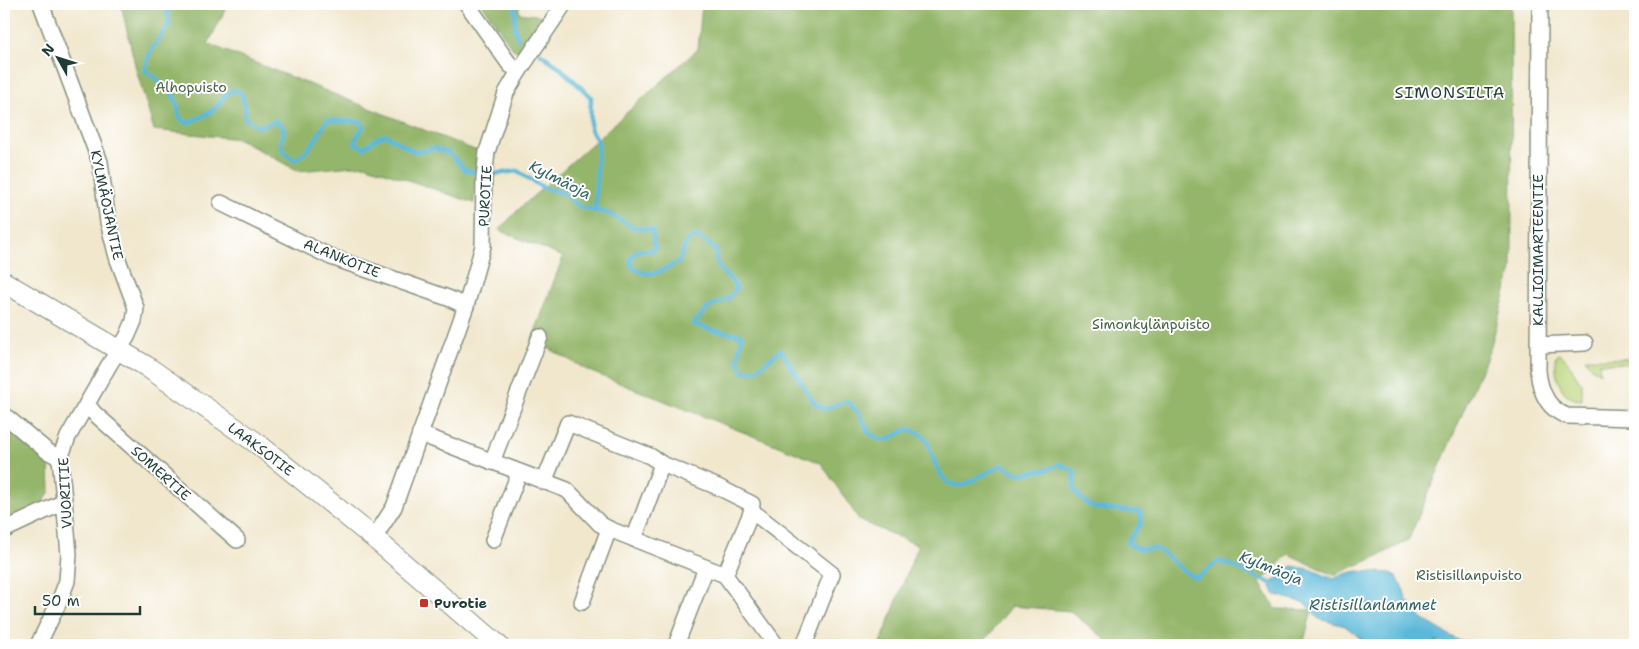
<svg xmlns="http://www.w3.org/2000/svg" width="1639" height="649" font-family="'Shantell Sans',sans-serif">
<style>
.green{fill:#bbd57b;stroke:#6d8958}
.forest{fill:#94b66b;stroke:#5a7a50}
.water{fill:#5ab8d8;stroke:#3c7a86}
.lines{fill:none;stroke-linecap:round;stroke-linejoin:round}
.stream{stroke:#5ab8d8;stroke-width:4.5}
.street-casing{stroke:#889280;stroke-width:18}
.secondary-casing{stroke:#889280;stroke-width:22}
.street{stroke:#fff;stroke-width:15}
.secondary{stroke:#fff;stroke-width:20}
.poi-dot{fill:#c8321e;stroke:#fff;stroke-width:2}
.labels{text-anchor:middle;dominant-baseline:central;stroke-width:4;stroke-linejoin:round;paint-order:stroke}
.park-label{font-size:14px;fill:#466346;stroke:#fff}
.street-label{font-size:14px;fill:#1f3d34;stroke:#fff}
.poi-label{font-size:14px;font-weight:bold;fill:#1f3d34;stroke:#fff;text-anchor:start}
.water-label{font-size:15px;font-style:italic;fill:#316265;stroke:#fff}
.quarter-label{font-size:16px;letter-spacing:1px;fill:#1f3d34;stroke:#fff}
</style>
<rect width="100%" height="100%" fill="#fff"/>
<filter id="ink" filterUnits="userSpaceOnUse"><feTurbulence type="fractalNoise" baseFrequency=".02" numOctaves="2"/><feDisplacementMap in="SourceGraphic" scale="10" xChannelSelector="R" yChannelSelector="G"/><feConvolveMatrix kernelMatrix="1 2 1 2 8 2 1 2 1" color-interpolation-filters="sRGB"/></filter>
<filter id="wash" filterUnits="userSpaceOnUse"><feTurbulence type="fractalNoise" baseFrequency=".0096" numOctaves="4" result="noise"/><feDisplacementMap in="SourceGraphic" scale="20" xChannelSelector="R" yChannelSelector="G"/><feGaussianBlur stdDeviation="1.12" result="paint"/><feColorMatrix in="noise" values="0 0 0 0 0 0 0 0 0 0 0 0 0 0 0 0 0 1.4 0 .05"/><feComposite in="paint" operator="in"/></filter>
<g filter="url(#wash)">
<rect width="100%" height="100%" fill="#f1e7cd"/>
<g class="green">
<path d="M 1559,354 C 1568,357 1574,376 1582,383 L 1582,400 C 1559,399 1556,377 1555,358 Z"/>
<polygon points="1585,358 1635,359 1635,364 1599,363 1600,373 1593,369"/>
</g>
<g class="forest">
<polygon points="121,4 228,4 208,44 477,151 474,203 365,165 298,171 239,139 154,130 136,69"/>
<polygon points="482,4 519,4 519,13 543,16 518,52 512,48"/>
<polygon points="702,4 1511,4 1512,269 1490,349 1408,541 1374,558 1334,575 1288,554 1260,583 1276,609 1312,610 1303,645 1113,645 1070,611 1012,606 981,645 880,645 918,545 860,521 821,463 589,371 543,345 532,340 563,257 499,230 519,209 698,49"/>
<polygon points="4,426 49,464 50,491 39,509 4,525"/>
</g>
<polygon class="water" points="1292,566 1309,569 1334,579 1344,574 1357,571 1391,573 1397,577 1404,591 1406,599 1422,619 1458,640 1473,645 1445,645 1438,641 1428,645 1363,645 1359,637 1345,626 1319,619 1305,603 1275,595 1270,584"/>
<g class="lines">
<g class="stream">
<path d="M 166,4 L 169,24 L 149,54 L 145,70 L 168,88 L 176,100 L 180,119 L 187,123 C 197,119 209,115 216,107 C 223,99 223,95 233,90 L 241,93 L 245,105 L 245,118 L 258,127 L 275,121 L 280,123 L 284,129 C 280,147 278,149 294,160 C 310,153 318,135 327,120 L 362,122 L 364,126 L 357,136 L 355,143 L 364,148 L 377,138 L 386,135 L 413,151 L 424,151 L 433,148 L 449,153 L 465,170 L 475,172"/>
<polyline points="515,4 515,30 518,39"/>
<polyline points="541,54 558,66 591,97 590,128 598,142 595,212"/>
<path d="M 493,174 L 517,171 L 542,187 L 563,193 L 580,207 L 607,213 L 633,227 L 652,230 L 655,250 L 636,251 L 630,260 L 633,268 C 653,279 660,271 679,262 L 687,241 L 698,236 L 716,250 C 714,273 727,271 737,288 L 729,298 L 708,308 L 693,324 L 716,331 L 742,335 L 738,361 L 744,372 L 756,370 L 781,350 L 814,403 L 825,409 L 847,401 L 859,413 L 869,433 L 879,439 L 889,439 L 908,429 C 914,431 922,433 925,438 C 935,455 937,490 964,485 L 1002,465 L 1019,474 L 1049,469 L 1060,464 L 1075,472 L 1074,490 L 1086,503 L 1095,508 L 1141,512 L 1141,523 L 1127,543 L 1138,549 L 1158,549 L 1183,570 L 1196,578 L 1220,561 L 1275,585"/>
</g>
</g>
</g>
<g filter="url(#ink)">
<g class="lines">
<defs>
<g id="street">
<polyline points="467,4 510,65 519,71"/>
<path d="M 1540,4 L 1538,371 C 1540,391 1547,409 1567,416 L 1635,418"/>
<polyline points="221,203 331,257 448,298 466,306"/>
<polyline points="1538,345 1585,343"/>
<polyline points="87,404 94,413 237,540"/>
<polyline points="4,415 47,451 60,458"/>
<polyline points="420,434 567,490 600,524 609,529 725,575 776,645"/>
<polyline points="492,462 540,337"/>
<polyline points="544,482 568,423 650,456 662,464 718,487 752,504 751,513 725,575"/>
<polyline points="751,513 757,515 832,574 804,645"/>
<polyline points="4,530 64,502"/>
<polyline points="374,538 394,507 466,306 483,246 484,179 487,152 506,93 519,71 564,4"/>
<polyline points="634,539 662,464"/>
<polyline points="493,540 519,473"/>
<polyline points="582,602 609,529"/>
<polyline points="38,645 59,602 67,581 69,554 60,458 68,437 109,365 127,337 134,321 136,308 117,257 108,222 100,162 41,4"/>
<polyline points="676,645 706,568"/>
</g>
<polyline id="secondary" points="4,282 146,366 258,444 374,538 498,645"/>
</defs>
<use href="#street" class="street-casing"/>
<use href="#secondary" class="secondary-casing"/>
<use href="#street" class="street"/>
<use href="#secondary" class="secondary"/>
</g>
</g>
<rect class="poi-dot" x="419" y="598" width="10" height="10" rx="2.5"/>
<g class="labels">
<g class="park-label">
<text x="191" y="87">Alhopuisto</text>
<text x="1151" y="324">Simonkylänpuisto</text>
<text x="1469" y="575">Ristisillanpuisto</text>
</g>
<g class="street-label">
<text transform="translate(485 196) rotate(-87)">PUROTIE</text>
<text transform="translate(107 205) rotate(78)">KYLMÄOJANTIE</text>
<text transform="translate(1538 250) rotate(-90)">KALLIOIMARTEENTIE</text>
<text transform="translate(342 258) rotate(22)">ALANKOTIE</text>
<text transform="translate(261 449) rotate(37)">LAAKSOTIE</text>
<text transform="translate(161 473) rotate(42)">SOMERTIE</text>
<text transform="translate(65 493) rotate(-93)">VUORITIE</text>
</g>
<g class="poi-label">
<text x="434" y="603">Purotie</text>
</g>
<g class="water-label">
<text transform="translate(560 180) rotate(27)">Kylmäoja</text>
<text transform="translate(1271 568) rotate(22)">Kylmäoja</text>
<text x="1373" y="605">Ristisillanlammet</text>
</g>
<g class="quarter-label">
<text x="1450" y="92">SIMONSILTA</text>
</g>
</g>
<rect width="1639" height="649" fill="none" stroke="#fff" stroke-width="20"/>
<g transform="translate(58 58) rotate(309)" stroke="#ffffff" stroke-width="4" paint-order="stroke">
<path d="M0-4L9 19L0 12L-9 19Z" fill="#1f3d34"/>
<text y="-8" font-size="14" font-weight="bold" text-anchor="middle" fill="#1f3d34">N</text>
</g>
<path d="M35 606v8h105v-8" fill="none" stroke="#1f3d34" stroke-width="2.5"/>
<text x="42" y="606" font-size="15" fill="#1f3d34" stroke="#ffffff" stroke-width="4" paint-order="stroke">50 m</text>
</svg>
